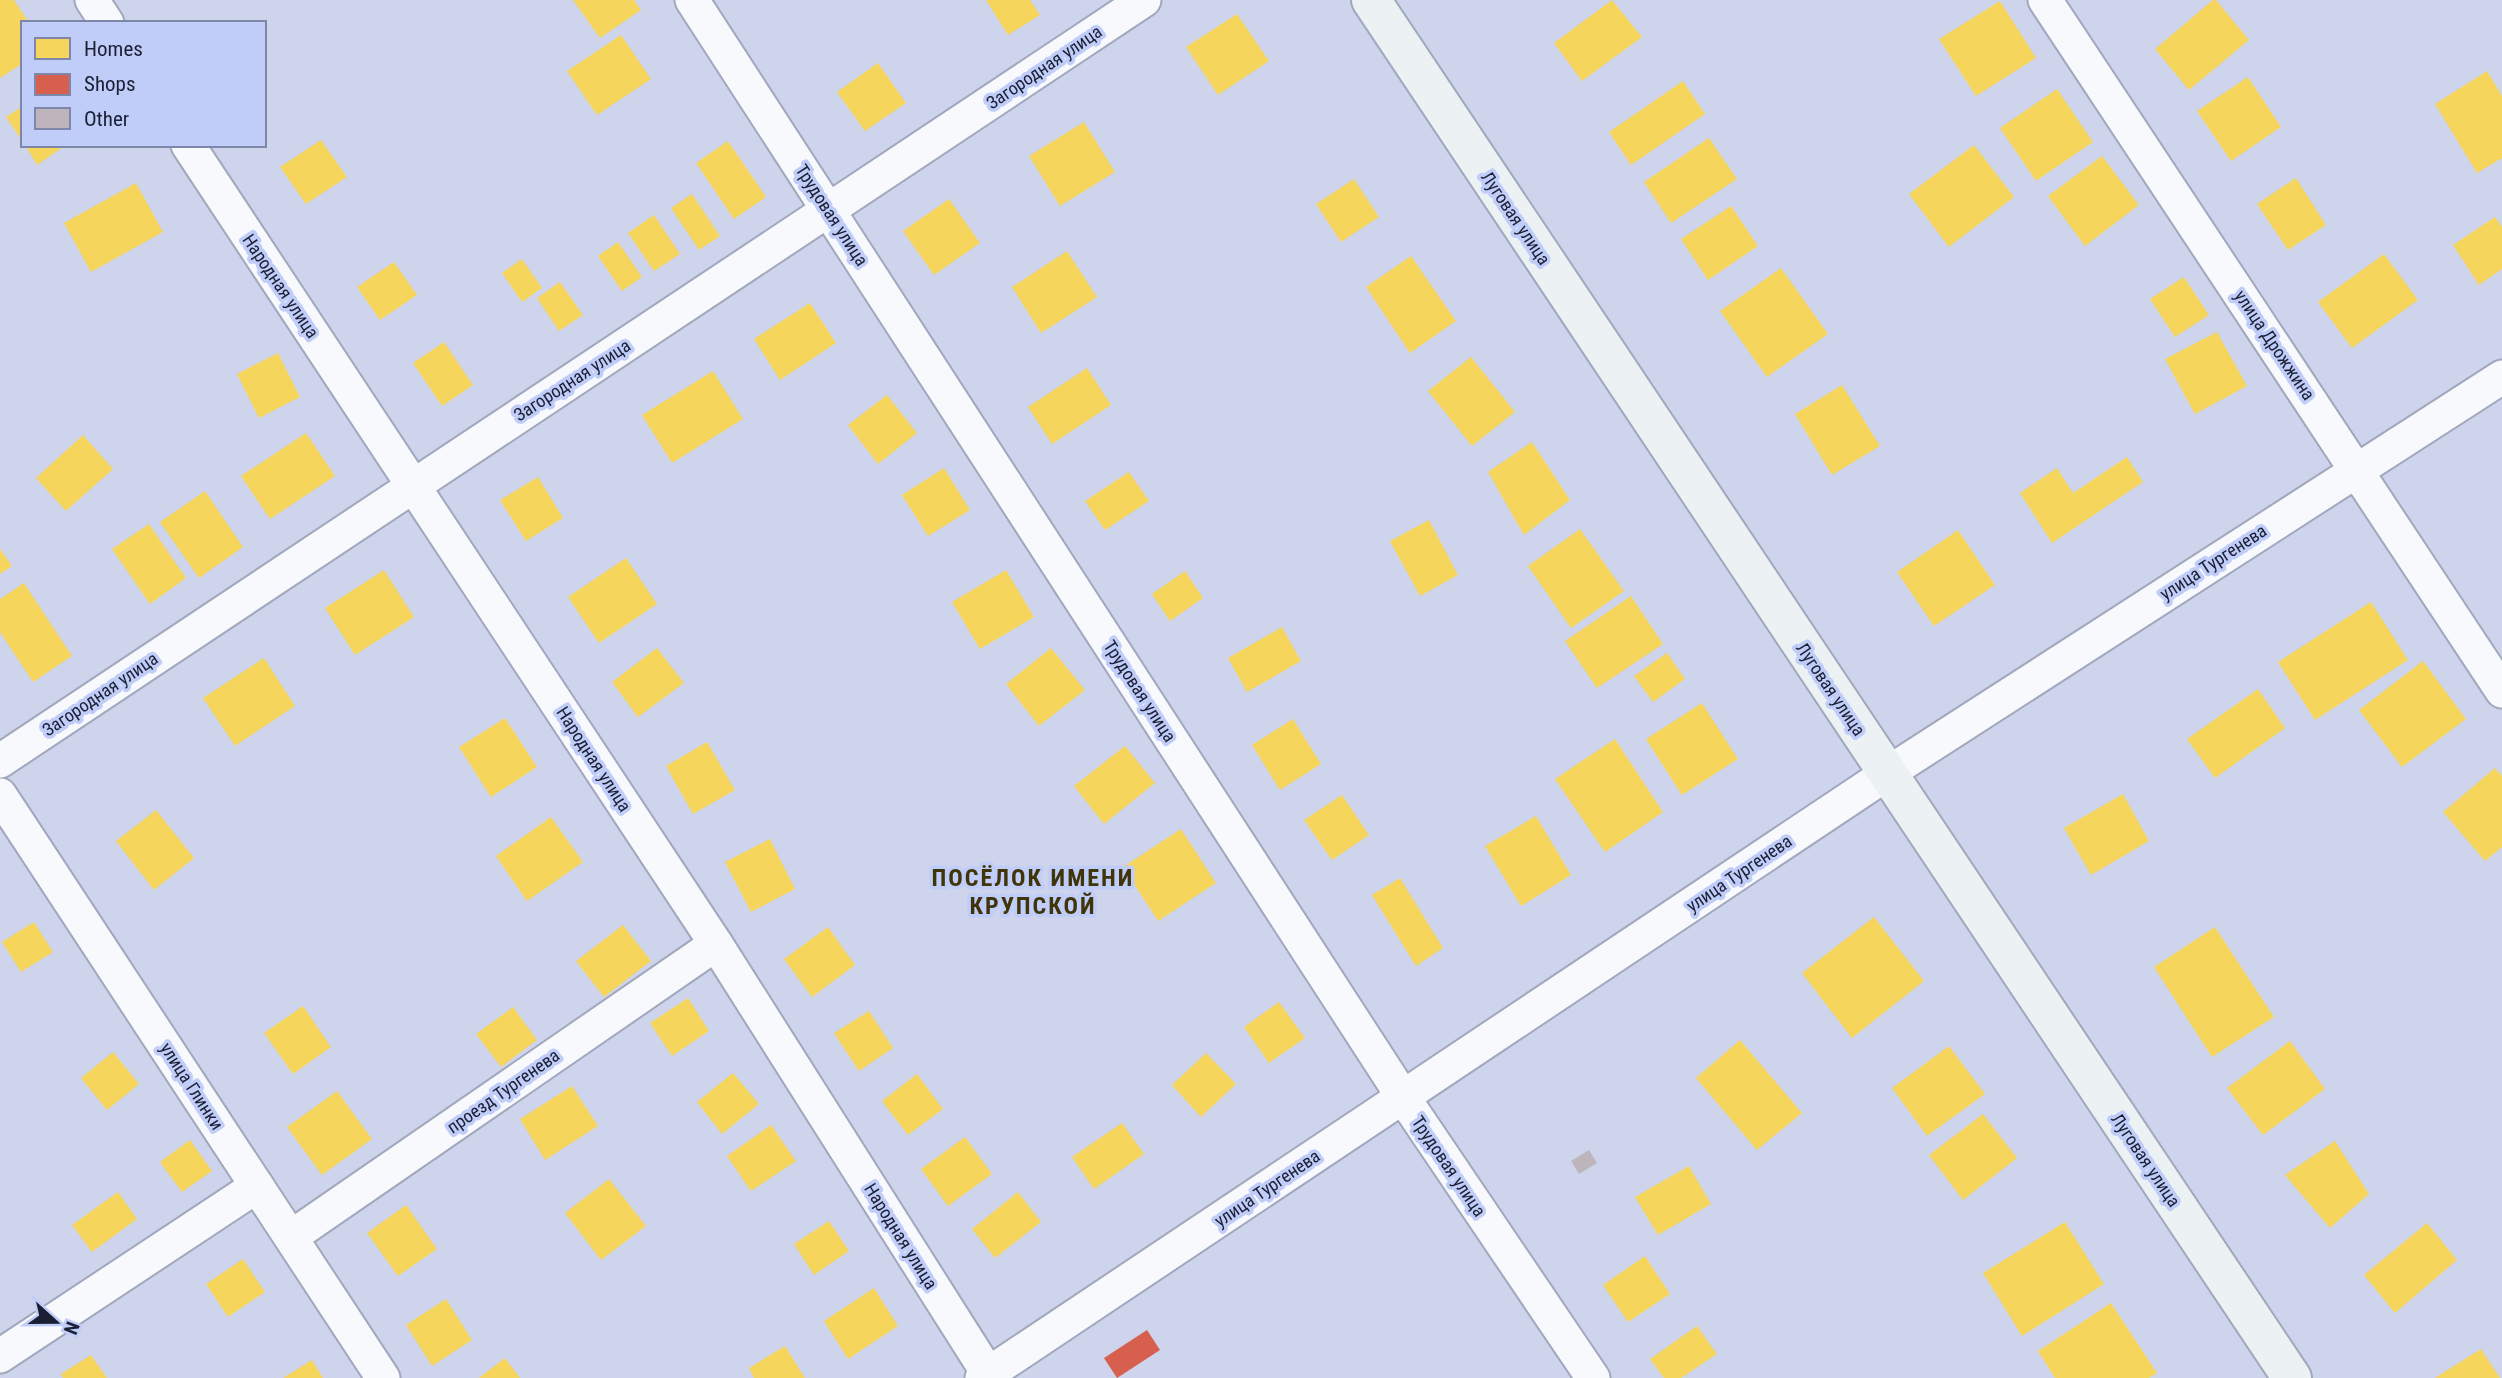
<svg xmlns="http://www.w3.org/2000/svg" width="2502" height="1378" font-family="'Roboto Condensed',sans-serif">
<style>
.homes{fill:#f6d55c}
.shops{fill:#d6604d}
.building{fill:#bdb4bc}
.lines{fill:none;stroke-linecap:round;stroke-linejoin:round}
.street-casing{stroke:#a1a7bc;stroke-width:37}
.secondary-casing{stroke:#a1a7bc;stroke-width:42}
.street{stroke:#f8f9fc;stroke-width:33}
.secondary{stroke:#ecf2f3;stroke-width:38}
.labels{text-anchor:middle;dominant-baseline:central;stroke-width:7;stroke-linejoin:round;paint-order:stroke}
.street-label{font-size:18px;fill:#1a1f33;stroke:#c0cdf9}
.district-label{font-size:24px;font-weight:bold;letter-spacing:2px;fill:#403409;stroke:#c0cdf9}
</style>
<rect width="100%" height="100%" fill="#cdd4ec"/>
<g class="homes">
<polygon points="0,0 14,0 29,23 23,23 23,63 0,78"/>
<polygon points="573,0 634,0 641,10 600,38"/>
<polygon points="986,0 1030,0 1040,15 1008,35"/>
<polygon points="1612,0 1642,37 1582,81 1554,43"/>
<polygon points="2213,0 2216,0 2249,40 2189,90 2155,49"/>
<polygon points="2000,1 2036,58 1976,96 1939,39"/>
<polygon points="1237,14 1269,61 1218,95 1186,47"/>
<polygon points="621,35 651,79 597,115 567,71"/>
<polygon points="878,63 906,103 865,131 837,92"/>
<polygon points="2487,71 2502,96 2502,158 2477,173 2435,104"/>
<polygon points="2248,77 2281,127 2231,161 2197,111"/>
<polygon points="1683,81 1705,114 1631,165 1609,132"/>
<polygon points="2057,89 2093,142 2036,181 2000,128"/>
<polygon points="23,106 23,142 6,117"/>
<polygon points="1084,122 1115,172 1060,206 1029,156"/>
<polygon points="1709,138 1737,179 1671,223 1644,182"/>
<polygon points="321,140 347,177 306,204 280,167"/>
<polygon points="728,141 766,197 734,219 696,163"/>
<polygon points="25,145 66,145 37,165"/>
<polygon points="1974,145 2014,197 1949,247 1909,194"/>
<polygon points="2102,156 2139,205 2085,246 2048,196"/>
<polygon points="2296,178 2326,225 2288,250 2257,204"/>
<polygon points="1354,179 1379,217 1341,242 1316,204"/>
<polygon points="136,183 163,232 91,272 64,223"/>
<polygon points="692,194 720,236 699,250 671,208"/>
<polygon points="949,199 980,243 934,275 903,231"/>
<polygon points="1731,206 1758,246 1708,280 1681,239"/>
<polygon points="654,215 680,254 654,271 628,233"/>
<polygon points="2495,217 2502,227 2502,269 2479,285 2453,245"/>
<polygon points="618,242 642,277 622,291 598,256"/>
<polygon points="1067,251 1097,297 1041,333 1012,287"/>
<polygon points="2384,254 2418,300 2352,348 2318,302"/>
<polygon points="1411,256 1456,321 1410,353 1366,287"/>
<polygon points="522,259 542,288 522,302 502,273"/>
<polygon points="394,262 417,295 380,320 357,287"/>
<polygon points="1781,268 1828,334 1767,377 1720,311"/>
<polygon points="2184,277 2209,315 2175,337 2150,299"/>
<polygon points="560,282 583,315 559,331 537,298"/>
<polygon points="810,303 836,343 780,380 754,339"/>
<polygon points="2217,332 2247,386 2195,414 2165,359"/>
<polygon points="444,342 473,385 442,406 413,363"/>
<polygon points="278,353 300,397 259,418 237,374"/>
<polygon points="1471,357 1515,412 1472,446 1428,391"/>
<polygon points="1087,368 1111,405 1052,444 1028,407"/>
<polygon points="713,371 743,419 672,463 642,415"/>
<polygon points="1842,385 1880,446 1832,475 1795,414"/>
<polygon points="887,395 917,433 878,464 848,425"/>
<polygon points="306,433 335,476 270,519 241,476"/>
<polygon points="83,435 113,469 66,511 36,478"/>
<polygon points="1532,442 1570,500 1524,535 1488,472"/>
<polygon points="2127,457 2143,482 2052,543 2020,493 2057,468 2073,493"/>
<polygon points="944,468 970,510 928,536 902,495"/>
<polygon points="1129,472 1149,501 1105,530 1085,501"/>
<polygon points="538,477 563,518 526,541 500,500"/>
<polygon points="205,491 243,547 199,578 160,522"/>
<polygon points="1429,520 1458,575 1420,596 1390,541"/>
<polygon points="149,524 186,578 150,604 112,549"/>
<polygon points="1580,529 1624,591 1571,628 1528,566"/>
<polygon points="1958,530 1995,585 1934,626 1897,572"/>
<polygon points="0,549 12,566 0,574"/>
<polygon points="626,558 657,604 599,643 568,597"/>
<polygon points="384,570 414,617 355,655 325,608"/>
<polygon points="1006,570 1034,617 980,649 952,602"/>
<polygon points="1185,571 1203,598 1170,621 1152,594"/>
<polygon points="24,583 72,656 33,682 0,632 0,599"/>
<polygon points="1631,596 1663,644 1597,688 1565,641"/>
<polygon points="2371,602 2408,660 2315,720 2278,662"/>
<polygon points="1282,627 1301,661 1247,692 1228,658"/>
<polygon points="657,648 684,683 638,717 612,682"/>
<polygon points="1051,648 1085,690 1039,726 1006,684"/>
<polygon points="1667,653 1685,679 1653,702 1634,676"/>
<polygon points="264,658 295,706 235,746 203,698"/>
<polygon points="2423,661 2466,719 2402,767 2359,710"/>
<polygon points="2258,689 2285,728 2215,778 2187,739"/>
<polygon points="1702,703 1738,759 1682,795 1646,739"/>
<polygon points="505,718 537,767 491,797 459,747"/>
<polygon points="1293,719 1321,764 1280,790 1252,745"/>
<polygon points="1615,739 1663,812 1605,852 1555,779"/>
<polygon points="707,742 735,790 693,814 666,766"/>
<polygon points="1125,746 1155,783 1104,824 1074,786"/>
<polygon points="2495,768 2502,776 2502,847 2485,861 2443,812"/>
<polygon points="2123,794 2149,841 2091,875 2064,828"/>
<polygon points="1342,795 1369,835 1332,860 1304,820"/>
<polygon points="156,810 194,858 154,890 116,841"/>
<polygon points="1536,816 1571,875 1521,906 1485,846"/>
<polygon points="551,817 583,862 527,901 496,856"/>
<polygon points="1181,829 1216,883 1158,921 1123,867"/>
<polygon points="770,839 795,889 751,912 725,862"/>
<polygon points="1400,878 1443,948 1416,966 1372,895"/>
<polygon points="1874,917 1924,981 1852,1038 1802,973"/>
<polygon points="34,922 53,952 21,972 2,942"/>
<polygon points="623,925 651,961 604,997 576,961"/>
<polygon points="828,927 855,965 812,997 784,959"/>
<polygon points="2215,927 2274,1017 2212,1057 2154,967"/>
<polygon points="688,998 709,1031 672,1056 650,1023"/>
<polygon points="1279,1002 1305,1038 1269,1063 1244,1027"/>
<polygon points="303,1006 331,1047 293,1074 264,1033"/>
<polygon points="513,1007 537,1040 501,1067 476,1034"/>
<polygon points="869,1011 893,1048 859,1071 834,1033"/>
<polygon points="1740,1040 1802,1113 1757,1150 1696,1078"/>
<polygon points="2290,1041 2325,1089 2263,1135 2227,1088"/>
<polygon points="1949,1046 1985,1094 1927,1136 1892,1088"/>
<polygon points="113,1052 139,1084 107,1110 81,1078"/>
<polygon points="1206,1053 1236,1084 1201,1117 1172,1085"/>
<polygon points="733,1073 759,1104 722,1134 697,1102"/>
<polygon points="917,1074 943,1109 908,1135 882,1101"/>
<polygon points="572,1086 598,1126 545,1160 520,1119"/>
<polygon points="337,1091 372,1139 322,1175 287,1127"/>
<polygon points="1983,1114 2017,1158 1963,1200 1929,1155"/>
<polygon points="1122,1123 1144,1154 1094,1189 1072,1157"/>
<polygon points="771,1125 796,1161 751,1191 727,1156"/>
<polygon points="965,1137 992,1174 948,1206 921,1169"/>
<polygon points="190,1140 212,1171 182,1192 160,1162"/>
<polygon points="2335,1141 2369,1194 2330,1228 2285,1175"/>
<polygon points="1689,1166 1711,1204 1658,1235 1635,1197"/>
<polygon points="609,1179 646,1226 601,1260 565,1213"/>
<polygon points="118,1192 137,1219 92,1252 72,1225"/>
<polygon points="1018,1192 1041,1222 995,1258 972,1229"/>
<polygon points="406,1205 437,1249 398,1276 367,1233"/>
<polygon points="829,1221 849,1251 814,1275 794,1244"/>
<polygon points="2065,1222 2104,1284 2022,1336 1983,1273"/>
<polygon points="2427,1223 2457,1260 2395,1313 2364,1275"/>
<polygon points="1645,1256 1670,1294 1628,1322 1603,1285"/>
<polygon points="243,1259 265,1292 228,1317 206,1284"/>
<polygon points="874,1288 898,1326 848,1359 824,1321"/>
<polygon points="446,1299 472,1340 432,1366 406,1325"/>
<polygon points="2111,1303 2157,1373 2149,1378 2055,1378 2038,1351"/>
<polygon points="1697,1326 1717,1354 1681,1378 1664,1378 1650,1359"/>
<polygon points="785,1346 805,1378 754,1378 749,1368"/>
<polygon points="2481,1349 2500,1378 2435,1378"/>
<polygon points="91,1355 107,1378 63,1378 61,1374"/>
<polygon points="505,1358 520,1378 479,1378"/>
<polygon points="312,1360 323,1378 283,1378"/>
</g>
<polygon class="shops" points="1147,1330 1160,1350 1117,1378 1104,1358"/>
<polygon class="building" points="1589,1150 1597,1163 1579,1174 1571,1161"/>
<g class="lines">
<defs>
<g id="street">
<polyline points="92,0 107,23"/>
<polyline points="692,0 1403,1097 1593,1378"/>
<polyline points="2045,0 2502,691"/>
<polyline points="188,145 716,944 991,1378"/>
<polyline points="0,761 1144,0"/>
<polyline points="0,795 383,1378"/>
<polyline points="291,1237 716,944"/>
<polyline points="0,1356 257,1186"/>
<polyline points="982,1378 1888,773 2502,377"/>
</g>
<polyline id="secondary" points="1371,0 2292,1378"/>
</defs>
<use href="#street" class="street-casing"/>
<use href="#secondary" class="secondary-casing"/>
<use href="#street" class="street"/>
<use href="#secondary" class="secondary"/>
</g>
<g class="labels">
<g class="street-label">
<text transform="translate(1044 67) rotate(-34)">Загородная улица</text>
<text transform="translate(832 215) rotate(57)">Трудовая улица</text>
<text transform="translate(1516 218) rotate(56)">Луговая улица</text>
<text transform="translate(281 286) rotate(56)">Народная улица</text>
<text transform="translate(2275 345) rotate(56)">улица Дрожжина</text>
<text transform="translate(572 380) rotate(-33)">Загородная улица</text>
<text transform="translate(2213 562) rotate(-33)">улица Тургенева</text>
<text transform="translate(1831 689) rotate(56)">Луговая улица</text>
<text transform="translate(1140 691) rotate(57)">Трудовая улица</text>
<text transform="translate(100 694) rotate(-34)">Загородная улица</text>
<text transform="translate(594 759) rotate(57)">Народная улица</text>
<text transform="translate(1739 873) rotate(-34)">улица Тургенева</text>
<text transform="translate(192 1086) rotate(57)">улица Глинки</text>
<text transform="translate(503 1091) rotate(-35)">проезд Тургенева</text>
<text transform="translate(2146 1160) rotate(56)">Луговая улица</text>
<text transform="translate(1449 1166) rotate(56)">Трудовая улица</text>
<text transform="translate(1267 1188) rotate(-34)">улица Тургенева</text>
<text transform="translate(901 1236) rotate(58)">Народная улица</text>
</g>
<g class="district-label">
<text x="1033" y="878">ПОСЁЛОК ИМЕНИ<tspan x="1033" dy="28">КРУПСКОЙ</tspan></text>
</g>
</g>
<rect x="21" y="21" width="245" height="126" fill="#c0cdf9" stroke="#7e87aa" stroke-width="2"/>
<rect x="35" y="38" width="35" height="21" fill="#f6d55c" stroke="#7e87aa" stroke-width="2"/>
<text x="84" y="56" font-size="21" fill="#1a1f33">Homes</text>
<rect x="35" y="74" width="35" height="21" fill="#d6604d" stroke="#7e87aa" stroke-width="2"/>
<text x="84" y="91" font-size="21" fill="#1a1f33">Shops</text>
<rect x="35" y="108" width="35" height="21" fill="#bdb4bc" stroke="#7e87aa" stroke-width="2"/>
<text x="84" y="126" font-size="21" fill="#1a1f33">Other</text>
<g transform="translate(56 1322) rotate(111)" stroke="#c0cdf9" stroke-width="5" paint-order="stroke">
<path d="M0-5L12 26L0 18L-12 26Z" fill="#1a1f33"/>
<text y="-10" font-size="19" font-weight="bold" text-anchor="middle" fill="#1a1f33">N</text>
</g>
</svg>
